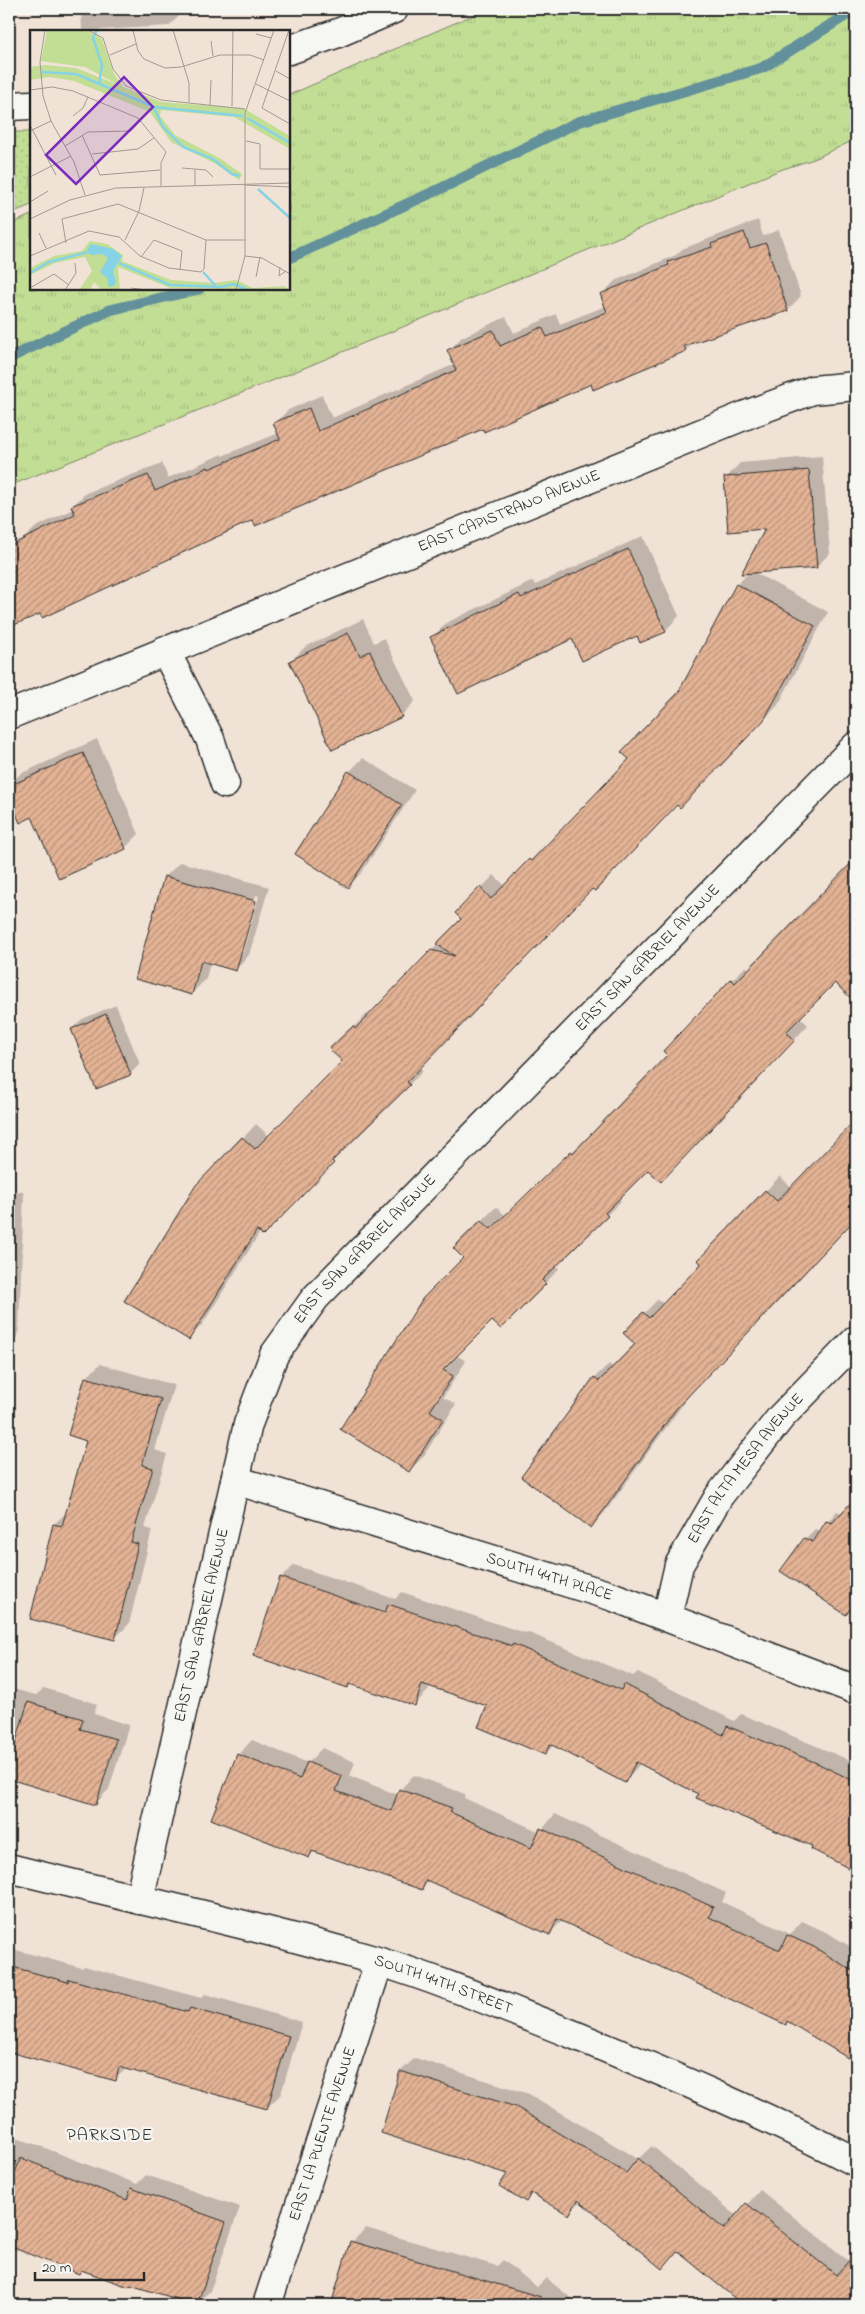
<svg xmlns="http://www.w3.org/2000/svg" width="865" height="2314" font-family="'Indie Flower',sans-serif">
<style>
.grass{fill:url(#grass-tufts);stroke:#768460}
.park{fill:url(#park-dots);stroke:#768460}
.shadow{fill:#0003;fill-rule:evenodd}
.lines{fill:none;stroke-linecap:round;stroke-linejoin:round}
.stream{stroke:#62909b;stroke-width:11}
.building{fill:url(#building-hatch);stroke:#2b2b2b}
.minor-casing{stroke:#2b2b2b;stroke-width:31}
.minor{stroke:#f6f6f2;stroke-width:28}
.labels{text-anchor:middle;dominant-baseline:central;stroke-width:4.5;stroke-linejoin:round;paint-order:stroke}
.street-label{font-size:16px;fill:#2b2b2b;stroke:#f6f6f2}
.neighbourhood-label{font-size:18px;letter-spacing:1px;fill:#2b2b2b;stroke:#f6f6f2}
.inset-river{fill:none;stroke:#86d3e6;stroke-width:2.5}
.inset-road{fill:none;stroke:#a29992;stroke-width:1}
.view{fill:#7b2cbf;fill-opacity:0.15;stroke:#7b2cbf;stroke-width:2.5}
.inset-edge{fill:none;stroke:#2b2b2b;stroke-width:2.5}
</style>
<defs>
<pattern id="grass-tufts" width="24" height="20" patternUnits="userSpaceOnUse" patternTransform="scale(1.25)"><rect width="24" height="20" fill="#c2de95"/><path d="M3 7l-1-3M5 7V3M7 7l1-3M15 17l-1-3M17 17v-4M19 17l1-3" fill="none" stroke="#a7bf81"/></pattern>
<pattern id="park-dots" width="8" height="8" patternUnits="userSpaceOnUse" patternTransform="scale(1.25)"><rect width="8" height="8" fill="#c2de95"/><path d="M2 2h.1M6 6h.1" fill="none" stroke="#a7bf81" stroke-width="1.8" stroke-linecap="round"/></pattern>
<pattern id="building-hatch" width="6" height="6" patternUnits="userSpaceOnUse" patternTransform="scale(1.25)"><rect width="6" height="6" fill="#e4b395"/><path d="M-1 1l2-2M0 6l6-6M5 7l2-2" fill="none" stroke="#b9927a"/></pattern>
</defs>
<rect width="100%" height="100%" fill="#f1e2d6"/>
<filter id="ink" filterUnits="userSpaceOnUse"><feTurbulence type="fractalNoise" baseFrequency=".02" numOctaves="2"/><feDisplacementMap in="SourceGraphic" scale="10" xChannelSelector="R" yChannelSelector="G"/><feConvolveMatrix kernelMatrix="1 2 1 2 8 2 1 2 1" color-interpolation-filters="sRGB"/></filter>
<g filter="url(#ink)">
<polygon class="grass" points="487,9 856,9 856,139 814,159 780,170 304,368 9,486 9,225 31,215 31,289 289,289 289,95"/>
<polygon class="park" points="9,132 31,132 31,205 9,214"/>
<g class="shadow">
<polygon points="81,9 183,9 183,12 169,26 82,31"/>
<polygon points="758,220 763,236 779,230 801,296 788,310 694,342 686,350 592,383 253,519 9,626 9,563 29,554 22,540 36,527 73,509 72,506 86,493 162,463 168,478 222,454 222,456 279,433 275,423 288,410 322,395 332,418 455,364 449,350 462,337 506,317 514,333 556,314 560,324 606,306 601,295 615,281 676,255 682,249"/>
<polygon points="822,456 830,553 816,567 753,572 828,612 778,705 694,793 678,804 592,887 419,1067 423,1071 345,1147 346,1148 277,1220 261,1231 202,1325 189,1339 243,1138 256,1124 269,1136 343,1061 331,1049 367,1014 370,1016 462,919 457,913 494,875 505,886 544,847 545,848 631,759 679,693 737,585 749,572 768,528 726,478 740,463"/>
<polygon points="643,536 679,616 665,631 638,635 572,637 432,638 446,623 533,581 535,585"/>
<polygon points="363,619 374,643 384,638 415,701 401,716 291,661 305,647"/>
<polygon points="97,739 139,834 125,848 32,815 21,821 9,794 9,785 20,774"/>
<polygon points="363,758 415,790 362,872 348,887 349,772"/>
<polygon points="856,859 856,980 845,991 835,981 800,1017 808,1025 675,1167 648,1168 619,1198 621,1201 556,1265 559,1269 501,1328 492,1319 456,1355 466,1361 443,1397 456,1404 423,1457 409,1471 464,1258 454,1248 496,1207 506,1216 586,1138 587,1140 669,1055 732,980 746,966 749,970"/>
<path d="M 180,862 L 269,887 L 249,955 L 235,970 L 210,963 L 206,979 L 191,994 L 165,877 ZM 256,895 L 259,896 L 242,955 L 239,955 Z"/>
<polygon points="116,1005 140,1064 130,1074 72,1029 82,1019"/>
<polygon points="9,1065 14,1065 16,1191 24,1192 19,1329 9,1361"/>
<polygon points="856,1121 856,1219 691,1393 605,1512 591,1527 594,1378 609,1364 614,1368 637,1344 625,1333 658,1299 664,1304 703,1264 699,1260 780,1176 792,1188"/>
<polygon points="100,1364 174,1385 155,1450 167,1454 145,1528 152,1530 129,1624 115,1638 54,1524 67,1512 88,1440 86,1378"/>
<polygon points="856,1499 856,1602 845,1613 805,1539 815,1529 821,1531 837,1511 843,1514"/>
<polygon points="294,1565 395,1599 402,1592 525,1633 527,1632 633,1676 638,1672 734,1721 741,1714 856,1763 856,1871 812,1849 814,1845 700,1793 641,1763 625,1781 554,1745 545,1754 489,1705 430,1685 428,1691 415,1704 351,1683 347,1687 281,1578"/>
<polygon points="9,1688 36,1695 44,1688 97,1704 94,1714 129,1725 109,1789 95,1804 9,1777"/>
<polygon points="252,1740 308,1763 322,1748 355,1762 350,1776 398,1795 400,1790 414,1775 465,1794 464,1798 540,1832 555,1814 726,1893 722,1902 790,1934 802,1921 828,1933 856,1950 856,2061 789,2020 785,2023 562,1921 550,1933 430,1880 422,1889 315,1851 309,1857 238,1755"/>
<polygon points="9,1948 82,1968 84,1966 201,1998 205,1994 302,2022 281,2094 267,2108 127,2068 115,2079 9,2052"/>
<polygon points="415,2058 529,2094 638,2159 652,2146 737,2216 760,2190 850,2262 856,2255 856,2305 745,2305 678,2251 662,2267 581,2201 569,2213 533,2192 525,2200 509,2173 401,2071"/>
<polygon points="9,2136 35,2144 137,2184 146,2175 240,2207 210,2291 195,2305 82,2269 79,2273 9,2245"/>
<polygon points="366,2228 497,2266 503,2260 537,2287 546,2278 580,2305 333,2305 352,2242"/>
</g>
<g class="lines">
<g class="stream">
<polyline points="289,258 442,188 578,122 762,68 856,9"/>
<polyline points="9,358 110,310 199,289"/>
</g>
</g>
<g class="building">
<polygon points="744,232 750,248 766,243 788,311 684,346 686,351 593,390 591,384 484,432 483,429 255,526 253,520 42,618 40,614 9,627 9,546 75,514 71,506 148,475 155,491 208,467 209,469 280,439 273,423 309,408 318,431 456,370 447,350 493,330 500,346 542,327 547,337 607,312 600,294 669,265 668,262 712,247 711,244"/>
<polygon points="809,470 817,568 741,574 765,529 728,532 724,477"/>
<polygon points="628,549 666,632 640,643 637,636 582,661 572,639 458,694 430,637 519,594 521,598"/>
<polygon points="736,584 815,626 764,720 680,808 677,805 595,891 592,889 407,1082 410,1085 332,1161 334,1163 263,1236 257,1230 189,1340 124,1301 196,1185 242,1137 255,1149 342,1061 329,1049 353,1026 355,1029 431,950 455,956 436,944 461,919 455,913 480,887 491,899 529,859 531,861 629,759 621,752 678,693"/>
<polygon points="348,633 360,656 370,651 402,717 332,750 289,661"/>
<polygon points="83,753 126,849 59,879 32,817 20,823 9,797 9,786"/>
<polygon points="348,771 402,805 348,888 295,854"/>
<polygon points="856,858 856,1003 835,983 786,1032 795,1040 661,1182 648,1170 605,1213 608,1216 542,1280 546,1284 501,1329 492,1321 443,1370 453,1376 430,1411 443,1419 409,1472 340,1429 423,1298 463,1258 453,1248 481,1220 491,1229 571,1151 573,1153 667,1055 663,1051 731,979 735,983"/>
<polygon points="164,876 256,901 236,971 201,961 192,995 135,979"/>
<polygon points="106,1014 131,1075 96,1089 71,1029"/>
<polygon points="856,1119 856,1218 676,1409 591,1528 521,1477 594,1377 599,1381 635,1344 623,1333 643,1312 649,1318 701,1264 698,1260 765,1190 777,1201"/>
<polygon points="85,1377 161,1399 142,1465 153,1468 131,1542 138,1544 115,1640 30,1619 53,1524 62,1526 86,1441 68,1435"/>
<polygon points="856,1497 856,1601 846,1615 780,1571 804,1538 813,1542 826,1521 832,1523"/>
<polygon points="280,1577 385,1613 388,1604 512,1646 513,1644 621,1690 624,1684 723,1735 727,1726 819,1764 856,1782 856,1872 811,1849 812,1846 696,1798 698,1794 636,1762 625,1783 550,1744 545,1755 478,1727 487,1706 422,1684 415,1706 349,1684 348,1688 253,1656"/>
<polygon points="28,1702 83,1719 80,1729 116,1739 96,1805 9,1779 9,1764"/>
<polygon points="237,1754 300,1779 307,1762 342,1776 336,1791 391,1811 399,1789 452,1808 450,1812 531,1848 540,1828 713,1907 709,1917 780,1950 787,1935 814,1947 856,1973 856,2063 787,2021 786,2025 557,1919 550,1935 426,1880 422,1890 312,1851 309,1858 211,1819"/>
<polygon points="9,1966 68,1982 69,1979 188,2012 190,2008 289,2036 267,2109 119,2067 116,2081 9,2052"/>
<polygon points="400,2071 516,2107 626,2173 638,2158 724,2229 746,2203 836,2275 856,2253 856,2305 743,2305 677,2251 662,2269 578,2200 569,2215 531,2193 526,2202 499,2186 507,2174 381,2133"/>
<polygon points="21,2158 127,2200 131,2188 226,2222 197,2305 130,2285 129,2287 81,2270 79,2274 9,2246 9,2187"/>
<polygon points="350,2241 541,2297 539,2305 331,2305"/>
</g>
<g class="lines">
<defs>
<g id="minor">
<polyline points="289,50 338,33 394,9"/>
<polyline points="9,106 31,105"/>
<polyline points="165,650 210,739 225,784"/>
<path id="s1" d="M 9,715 L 746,415 L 813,390 L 856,386"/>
<path id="s2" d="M 235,1480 L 611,1596 L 856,1690"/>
<path id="s3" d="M 667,1617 L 679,1565 L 719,1496 L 781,1417 L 856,1340"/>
<path id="s4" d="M 9,1868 C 132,1899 256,1925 377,1961 C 443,1981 508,2009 572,2034 C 669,2074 763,2114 856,2162"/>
<path id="s5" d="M 139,1900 L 248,1424 L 274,1355 L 315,1298 L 856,746"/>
<path id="s6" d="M 267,2305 L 379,1962"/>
</g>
</defs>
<use href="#minor" class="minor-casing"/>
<use href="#minor" class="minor"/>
</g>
</g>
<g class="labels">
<g class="street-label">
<text stroke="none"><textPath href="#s1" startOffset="540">EAST CAPISTRANO AVENUE</textPath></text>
<text stroke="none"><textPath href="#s5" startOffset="1108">EAST SAN GABRIEL AVENUE</textPath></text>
<text stroke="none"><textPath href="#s5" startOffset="702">EAST SAN GABRIEL AVENUE</textPath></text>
<text stroke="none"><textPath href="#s3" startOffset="171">EAST ALTA MESA AVENUE</textPath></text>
<text stroke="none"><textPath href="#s2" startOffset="329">SOUTH 44TH PLACE</textPath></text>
<text stroke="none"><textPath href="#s5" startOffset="282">EAST SAN GABRIEL AVENUE</textPath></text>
<text stroke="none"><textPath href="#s4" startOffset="450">SOUTH 44TH STREET</textPath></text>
<text stroke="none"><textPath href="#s6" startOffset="180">EAST LA PUENTE AVENUE</textPath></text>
</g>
<g class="neighbourhood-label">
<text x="110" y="2136">PARKSIDE</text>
</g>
</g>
<g transform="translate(30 30)">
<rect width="260" height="260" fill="#f1e2d6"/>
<path d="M 15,35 L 46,38 L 131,72 L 213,78 L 260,106 L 260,119 L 204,87 L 131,80 L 130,86 L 145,105 L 191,129 L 212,144 L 209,150 L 184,133 L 141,112 L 120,82 L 44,51 L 20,47 L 0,50 L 0,37 ZM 60,211 L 77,214 L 93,225 L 92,231 L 141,250 L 184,253 L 206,250 L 223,258 L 254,256 L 260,260 L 140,258 L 88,237 L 90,260 L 72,260 L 64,252 L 60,260 L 49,260 L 62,241 L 55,227 L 25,233 L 0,245 L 0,238 L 24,226 L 52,221 Z" fill="#c2de95"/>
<path d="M 17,0 L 55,0 L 68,6 L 72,9 L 84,44 L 94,58 L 55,37 L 11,31 Z" fill="#c2de95"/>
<path d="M 61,214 L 83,219 L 92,226 L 83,241 L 86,252 L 84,256 L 79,257 L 77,248 L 70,242 L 78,228 L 72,224 L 60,225 L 57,219 Z" fill="#86d3e6"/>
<path class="inset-river" d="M 67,0 L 63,8 L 72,35 L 69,55M 12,42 L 46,44 L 124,77 L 213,86M 124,78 L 133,97 L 153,117 L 183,129 L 202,144 L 210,146M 217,88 L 260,113M 228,159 L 260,188M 89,233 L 140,255 L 191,257 L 204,254 L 218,260M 173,242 L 186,256M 0,243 L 19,232 L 58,222"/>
<path class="inset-road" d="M 15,0 L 10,32 L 13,66 L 21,91 L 44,132 L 55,165M 58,0 L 73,8 L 83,39 L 96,56 L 131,70 L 215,79M 103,0 L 108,21 L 114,29 L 135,38 L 151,37 L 190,25 L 220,25 L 234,30M 143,0 L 159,53 L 159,72M 259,0 L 232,78 L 260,94M 226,4 L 241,8M 181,11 L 183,26M 80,25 L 106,14M 246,41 L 260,49M 226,54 L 260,71M 0,60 L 22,57 L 43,61 L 108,88 L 136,122 L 131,133 L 131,156M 180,75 L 181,50M 202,76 L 203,0M 43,86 L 53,78 L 58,67M 0,95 L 26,145M 0,101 L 21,91M 52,105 L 70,145 L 130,140M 216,111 L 230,114 L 230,139 L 260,139M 35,116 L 58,102 L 101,101 L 111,90M 62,124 L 108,119 L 124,108M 152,138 L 176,140 L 183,147M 165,140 L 165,156M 0,147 L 41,126M 214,155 L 260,157M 0,172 L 18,161M 0,189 L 40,170 L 86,158 L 260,153M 9,203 L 16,218M 95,210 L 109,181 L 114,158M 36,213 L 32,189 L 88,174 L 176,210 L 215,210M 0,226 L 59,201 L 89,207 L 110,226 L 139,238 L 171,242 L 174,239 L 176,210M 215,226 L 232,228 L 260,244M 111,227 L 124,210 L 152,221 L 150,240M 250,237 L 249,246 L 256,241M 226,247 L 230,227M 0,258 L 24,244 L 39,255M 101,258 L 116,260M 35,260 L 46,243 L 45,233M 206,260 L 215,226 L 215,83 L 244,0"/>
<path class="view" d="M 94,47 L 123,77 L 46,154 L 16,125 Z"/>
<rect width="260" height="260" class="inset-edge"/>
</g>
<rect width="865" height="2314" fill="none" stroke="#f6f6f2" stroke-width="30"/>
<rect x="15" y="15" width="835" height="2284" fill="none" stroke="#2b2b2b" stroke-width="2" filter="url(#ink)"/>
<path d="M35 2272v8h109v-8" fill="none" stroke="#2b2b2b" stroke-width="2.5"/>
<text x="42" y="2272" font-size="15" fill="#2b2b2b" stroke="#f6f6f2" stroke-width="4" paint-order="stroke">20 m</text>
</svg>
